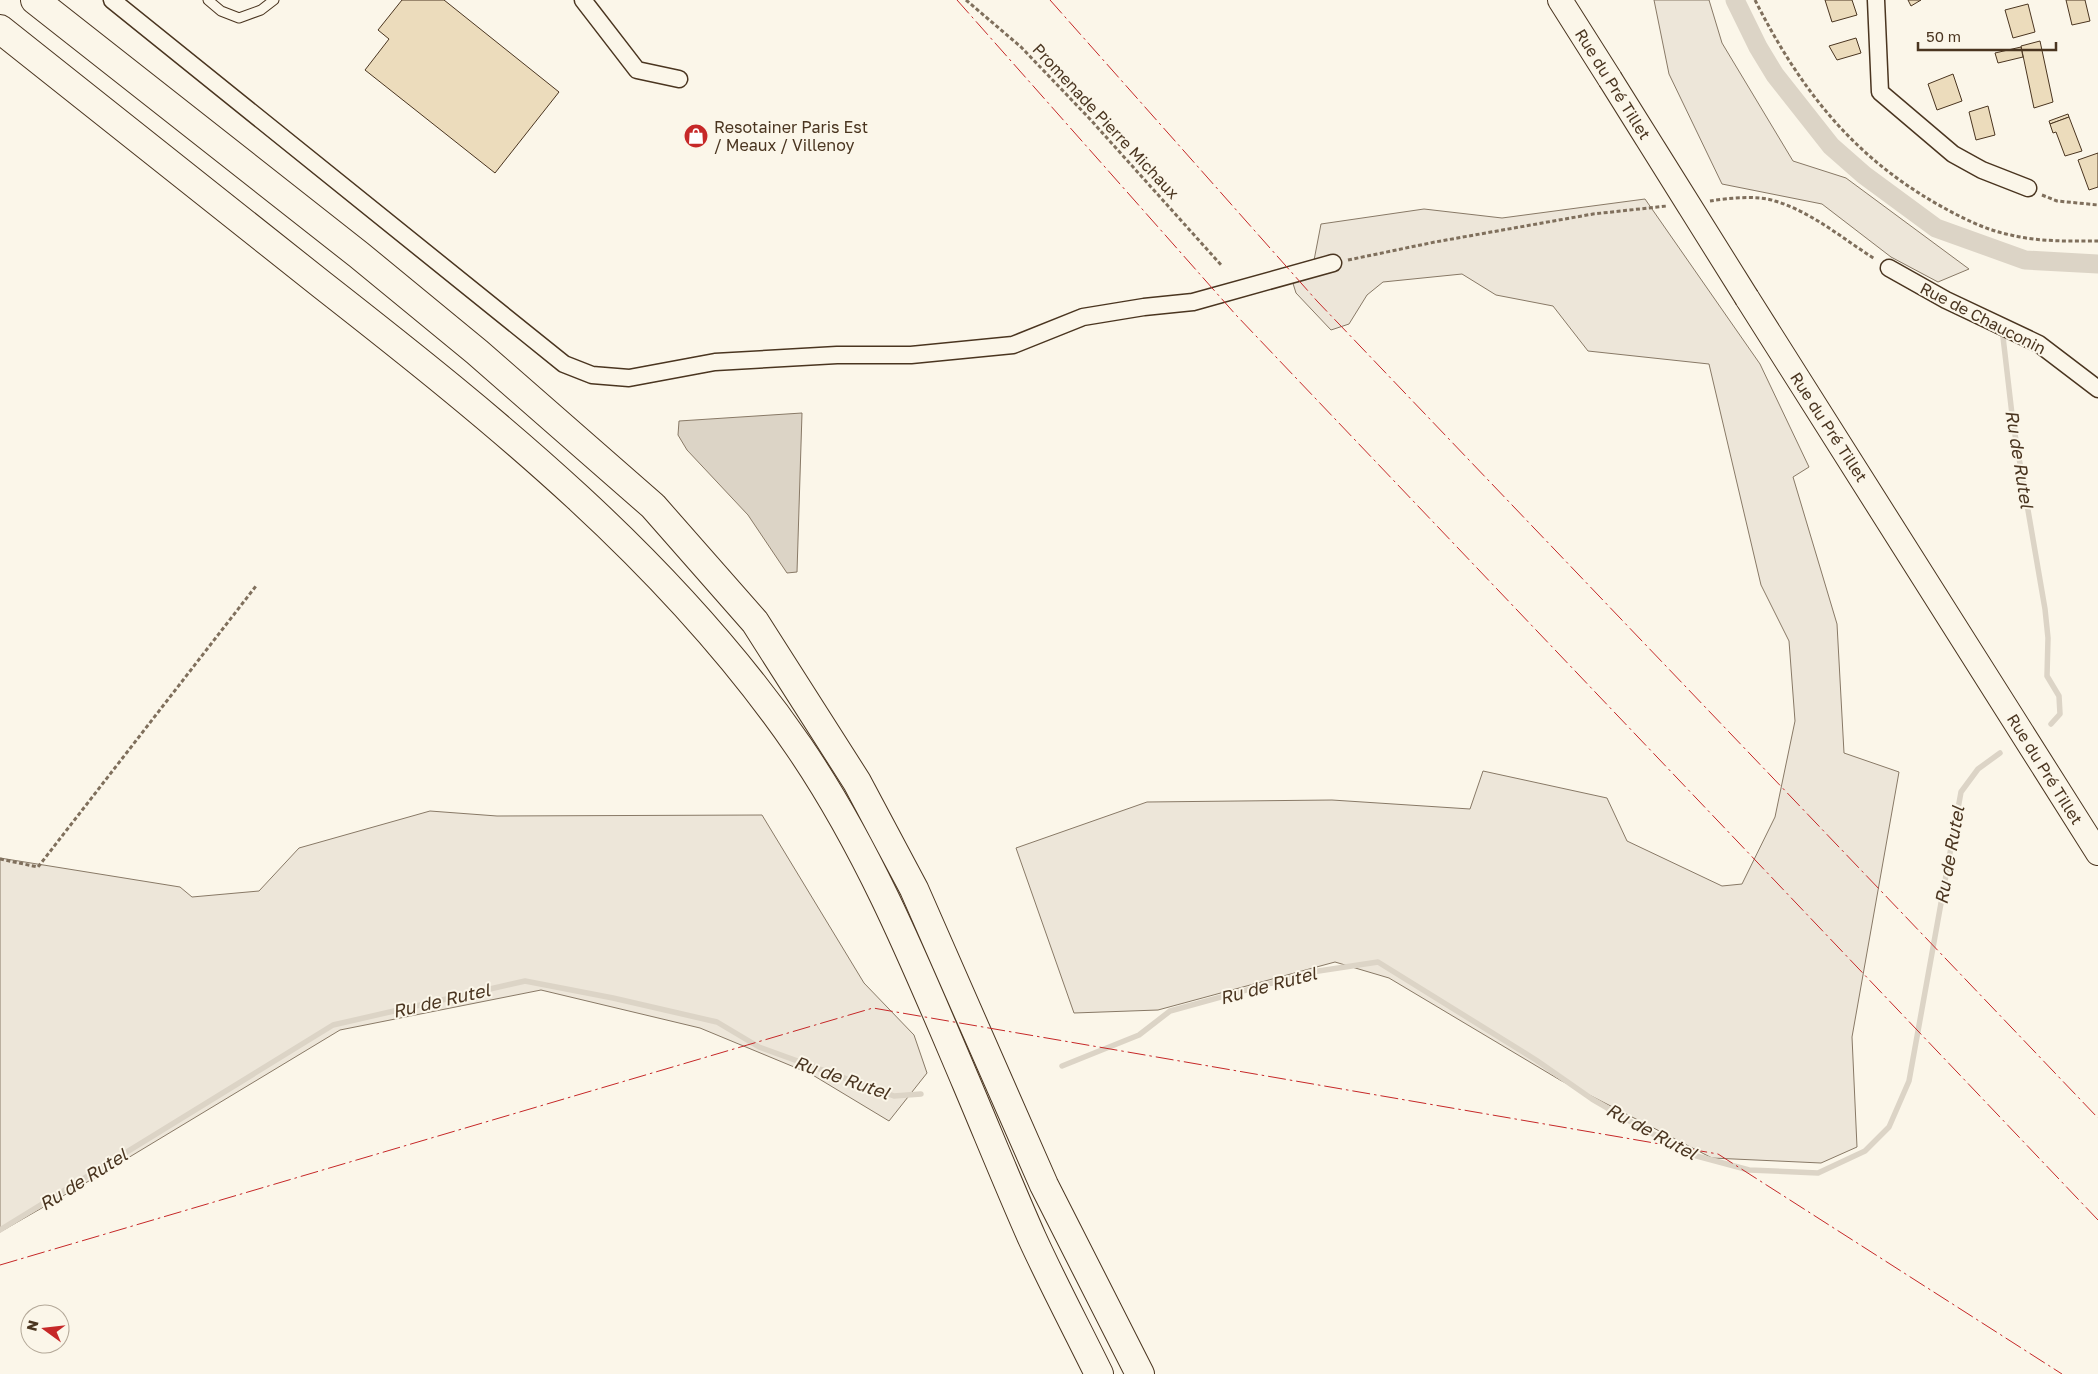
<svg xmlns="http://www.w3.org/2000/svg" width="2098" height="1374" font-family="'Golos Text',sans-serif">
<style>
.green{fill:#ede6d9;stroke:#887966}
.water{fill:#dcd4c6;stroke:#887966}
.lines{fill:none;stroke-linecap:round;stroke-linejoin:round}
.stream{stroke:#dcd4c6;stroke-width:5.5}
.canal{stroke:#dcd4c6;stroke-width:19}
.building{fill:#ecdcbc;stroke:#4a3520}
.lane-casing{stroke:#4a3520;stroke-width:11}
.street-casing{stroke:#4a3520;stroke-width:19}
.secondary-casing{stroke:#4a3520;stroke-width:26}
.highway-casing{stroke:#4a3520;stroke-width:30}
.path{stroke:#7f6f5c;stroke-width:3;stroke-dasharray:4 2.5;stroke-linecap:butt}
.lane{stroke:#fbf6e9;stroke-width:9}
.street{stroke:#fbf6e9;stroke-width:16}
.secondary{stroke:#fbf6e9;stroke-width:24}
.highway{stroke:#fbf6e9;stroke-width:28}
.secondary-bridge-casing{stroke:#4a3520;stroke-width:26;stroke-linecap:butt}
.secondary-bridge{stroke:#fbf6e9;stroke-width:24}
.power{stroke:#c62828;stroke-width:1;stroke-dasharray:18 4 2.5 4;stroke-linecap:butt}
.labels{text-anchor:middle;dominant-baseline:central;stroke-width:4;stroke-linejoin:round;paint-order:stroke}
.street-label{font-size:16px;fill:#4a3520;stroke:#fbf6e9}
.poi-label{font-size:16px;fill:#4a3520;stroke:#fbf6e9;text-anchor:start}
.water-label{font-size:18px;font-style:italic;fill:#4a3520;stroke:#fbf6e9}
</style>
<rect width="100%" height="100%" fill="#fbf6e9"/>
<g class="green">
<polygon points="1654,0 1709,0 1722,43 1793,161 1846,178 1969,269 1938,282 1891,257 1822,204 1722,184 1669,74"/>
<polygon points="1645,199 1760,364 1809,467 1793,477 1837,624 1844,753 1899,772 1852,1037 1857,1147 1821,1163 1712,1158 1560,1080 1389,978 1335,962 1158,1010 1074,1013 1016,848 1147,802 1332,800 1470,809 1483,771 1607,798 1627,841 1722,886 1742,884 1775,817 1795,721 1789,641 1761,585 1709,364 1588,351 1553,306 1496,295 1462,274 1383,282 1367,295 1349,324 1331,330 1296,293 1291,277 1311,276 1321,224 1424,209 1502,218"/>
<polygon points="430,811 497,816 762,815 864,983 914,1035 927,1073 889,1121 811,1074 700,1028 541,990 340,1030 108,1170 0,1232 0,858 180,887 192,897 259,891 299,848"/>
</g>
<polygon class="water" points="802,413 797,572 787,573 748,515 687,450 678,435 679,421"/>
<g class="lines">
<g class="stream">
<polyline points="2003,337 2013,423 2045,609 2048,638 2047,676 2059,696 2060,714 2051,724"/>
<polyline points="1062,1066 1139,1035 1170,1011 1312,972 1378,962 1536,1060 1592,1099 1640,1127 1693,1155 1749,1170 1818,1173 1865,1151 1889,1127 1909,1081 1961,792 1978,769 2000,753"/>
<polyline points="0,1230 333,1025 525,981 613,998 717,1022 759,1047 894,1096 921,1094"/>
</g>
<polyline class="canal" points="1735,0 1758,47 1775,75 1831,146 1864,175 1936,228 2025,260 2098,264"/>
</g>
<g class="building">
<polygon points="402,0 444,0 559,92 495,173 365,70 389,39 378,30"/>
<polygon points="1825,0 1852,0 1857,15 1832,22"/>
<polygon points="1908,0 1921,0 1911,6"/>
<polygon points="2066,0 2085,0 2090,21 2072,25"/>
<polygon points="2028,4 2035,32 2013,38 2005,10"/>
<polygon points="1856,38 1861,53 1837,60 1829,46"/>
<polygon points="2040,41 2053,102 2034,108 2021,46"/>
<polygon points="2021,47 2023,57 1998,63 1995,53"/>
<polygon points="1953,74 1962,101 1937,110 1928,84"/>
<polygon points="1988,106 1995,135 1976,140 1969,112"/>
<polygon points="2068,114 2069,117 2050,124 2049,121"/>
<polygon points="2069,117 2082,151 2065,156 2056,132 2053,133 2050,124"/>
<polygon points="2098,153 2098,187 2089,190 2078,160"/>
</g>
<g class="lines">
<defs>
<polyline id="lane" points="208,0 221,11 239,18 261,10 274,0"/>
<g id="street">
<polyline points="112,0 564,364 592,375 629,378 715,362 837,355 911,355 1013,345 1083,317 1144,307 1193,302 1333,263"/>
<polyline points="583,0 637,70 679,79"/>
<polyline points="1876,0 1880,92 1953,154 1982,170 2028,188"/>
<polyline points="1889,268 1946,300 2039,344 2098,389"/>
</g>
<g id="secondary">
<polyline points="1560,0 1610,79"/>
<polyline points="1747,298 2098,853"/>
</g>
<g id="highway">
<polyline points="35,0 359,255 477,352 653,506 755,622 857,782 914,889 1044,1185 1140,1374"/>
<path d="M 0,29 C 107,114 214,199 321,284 C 496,421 672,562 799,747 C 870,851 917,967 966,1082 C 988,1134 1009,1186 1032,1238 C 1053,1284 1077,1329 1099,1374"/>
</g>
</defs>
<use href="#lane" class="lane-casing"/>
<use href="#street" class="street-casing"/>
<use href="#secondary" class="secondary-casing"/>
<use href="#highway" class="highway-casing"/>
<g class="path">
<polyline points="966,0 1021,47 1089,118 1222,266"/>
<path d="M 1755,0 C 1799,87 1851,155 1937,204 C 1960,217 1985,230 2011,235 C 2039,242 2069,241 2098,241"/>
<polyline points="2042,195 2057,201 2098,205"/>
<path d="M 1710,201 C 1729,198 1757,195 1775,201 C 1812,212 1843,239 1875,259"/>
<polyline points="1348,260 1435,242 1593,214 1667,206"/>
<polyline points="0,859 38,867 256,586"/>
</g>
<use href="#lane" class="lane"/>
<use href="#street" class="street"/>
<use href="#secondary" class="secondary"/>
<use href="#highway" class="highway"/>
<defs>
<polyline id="secondary-bridge" points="1610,79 1747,298"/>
</defs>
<use href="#secondary-bridge" class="secondary-bridge-casing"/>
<use href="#secondary-bridge" class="secondary-bridge"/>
<g class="power">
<polyline points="957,0 1236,315 2098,1220"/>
<polyline points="1050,0 1317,301 2098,1118"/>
<polyline points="0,1265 873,1008 1718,1154 2062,1374"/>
</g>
</g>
<defs>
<symbol id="shop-disc" viewBox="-11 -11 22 22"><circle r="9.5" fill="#c62828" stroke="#fbf6e9"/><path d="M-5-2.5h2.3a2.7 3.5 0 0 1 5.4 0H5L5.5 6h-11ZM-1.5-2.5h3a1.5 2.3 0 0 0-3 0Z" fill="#fff"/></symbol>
</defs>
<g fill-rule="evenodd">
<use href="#shop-disc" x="682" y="122" width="28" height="28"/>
</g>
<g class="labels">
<g class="street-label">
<text transform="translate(1613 84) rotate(58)">Rue du Pré Tillet</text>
<text transform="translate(1106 121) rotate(47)">Promenade Pierre Michaux</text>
<text transform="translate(1983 318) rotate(27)">Rue de Chauconin</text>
<text transform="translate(1829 427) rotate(57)">Rue du Pré Tillet</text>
<text transform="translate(2045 769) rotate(58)">Rue du Pré Tillet</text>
</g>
<g class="poi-label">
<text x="714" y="127">Resotainer Paris Est<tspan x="714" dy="18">/ Meaux / Villenoy</tspan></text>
</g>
<g class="water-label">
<text transform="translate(2020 459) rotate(81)">Ru de Rutel</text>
<text transform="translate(1949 855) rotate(-80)">Ru de Rutel</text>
<text transform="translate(1268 985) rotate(-15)">Ru de Rutel</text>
<text transform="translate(441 1000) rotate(-13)">Ru de Rutel</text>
<text transform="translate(842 1077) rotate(19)">Ru de Rutel</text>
<text transform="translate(1652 1131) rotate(28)">Ru de Rutel</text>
<text transform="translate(83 1179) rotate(-32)">Ru de Rutel</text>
</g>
</g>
<g transform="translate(45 1329) rotate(285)"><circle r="24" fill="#fbf6e9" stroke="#b4a999"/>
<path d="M0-4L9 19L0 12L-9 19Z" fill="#c62828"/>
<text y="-8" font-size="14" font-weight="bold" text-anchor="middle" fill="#4a3520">N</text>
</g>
<path d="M1918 42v8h138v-8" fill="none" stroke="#4a3520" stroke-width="2.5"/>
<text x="1926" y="42" font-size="15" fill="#4a3520" stroke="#fbf6e9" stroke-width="4" paint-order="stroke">50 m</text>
</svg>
